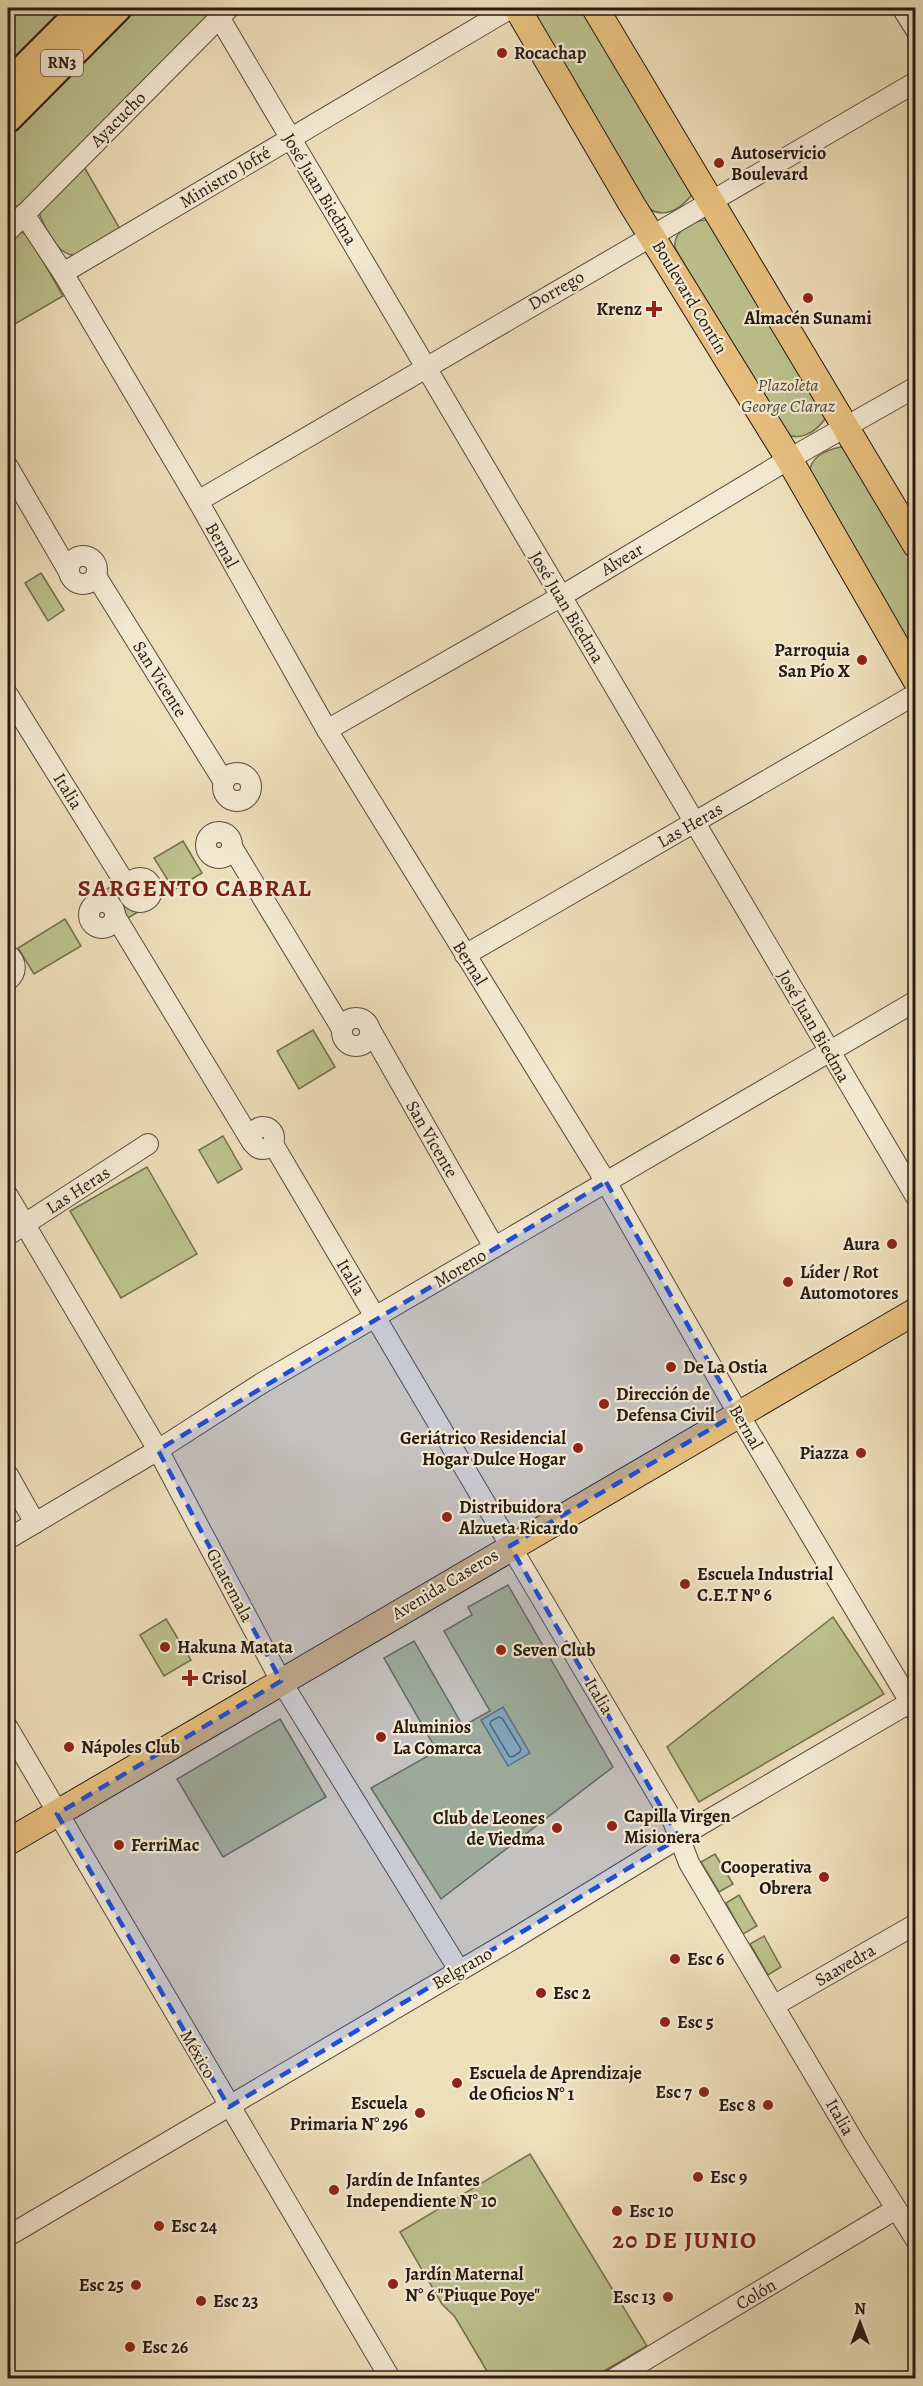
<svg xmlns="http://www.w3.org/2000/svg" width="923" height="2386" font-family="Alegreya,serif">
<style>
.green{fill:#bcc18d;stroke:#726e50;stroke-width:1.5}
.water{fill:#99bcb4;stroke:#6b7b73;stroke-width:1.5}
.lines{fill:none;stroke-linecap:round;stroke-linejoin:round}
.shore{stroke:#606b63;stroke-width:1.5}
.minor-casing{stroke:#594b3c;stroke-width:22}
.major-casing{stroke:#271a12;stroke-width:28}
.highway-casing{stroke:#271a12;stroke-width:32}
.minor{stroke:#f4ead3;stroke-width:20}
.major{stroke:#e7c07e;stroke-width:26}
.highway{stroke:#e7c07e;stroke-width:28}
.marked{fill:#1d4ed8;fill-opacity:0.2;stroke:#1d4ed8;stroke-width:4.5;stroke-dasharray:12 8;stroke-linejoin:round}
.poi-dot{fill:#8f2418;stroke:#f4ead3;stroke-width:2}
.labels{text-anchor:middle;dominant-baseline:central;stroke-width:4.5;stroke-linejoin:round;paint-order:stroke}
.shield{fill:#f4ead3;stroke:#64584c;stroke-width:1.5}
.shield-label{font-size:16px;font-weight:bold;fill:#271a12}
.poi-label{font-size:18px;font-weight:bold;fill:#271a12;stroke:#f4ead3;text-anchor:start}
.street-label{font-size:18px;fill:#271a12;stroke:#f4ead3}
.park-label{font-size:18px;font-style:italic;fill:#544c37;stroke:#f4ead3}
.district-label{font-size:24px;font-weight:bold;letter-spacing:1.5px;fill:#7a1f14;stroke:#f4ead3}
</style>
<rect width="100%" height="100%" fill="#eedfbb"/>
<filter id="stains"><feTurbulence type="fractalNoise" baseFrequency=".00333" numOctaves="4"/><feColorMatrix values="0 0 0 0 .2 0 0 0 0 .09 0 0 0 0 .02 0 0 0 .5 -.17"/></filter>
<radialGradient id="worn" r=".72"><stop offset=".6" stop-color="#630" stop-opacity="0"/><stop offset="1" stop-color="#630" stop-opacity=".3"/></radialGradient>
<g class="green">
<polygon points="8,8 73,8 8,73"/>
<polygon points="131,8 217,8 8,219 8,132"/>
<path d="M 536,8 L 584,8 L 689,186 L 691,196 C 679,210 665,218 649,209 L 536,16 Z"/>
<path d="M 83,165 L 120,229 L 77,255 C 58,258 45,228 39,213 Z"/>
<path d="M 706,220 L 714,226 L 823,409 L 825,419 C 815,433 799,442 784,433 L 675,248 C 673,231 691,221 706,220 Z"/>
<polygon points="22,232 29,237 63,296 8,328 8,240 12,235"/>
<path d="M 841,447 L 849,451 L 915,564 L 915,661 L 810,475 C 808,458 825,450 841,447 Z"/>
<polygon points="41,573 64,610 48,621 25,583"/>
<polygon points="183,841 202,873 174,890 154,858"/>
<path d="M 113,886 C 121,900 125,907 143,909 L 128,918 L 116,899 L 102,891 Z"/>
<polygon points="65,919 81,946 34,974 18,948"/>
<polygon points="313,1030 335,1067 299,1089 277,1051"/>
<polygon points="223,1136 242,1169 218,1183 199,1150"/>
<polygon points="147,1167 197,1254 121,1298 70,1211"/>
<polygon points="508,1585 613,1767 441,1899 371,1788 437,1751 384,1658 414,1641 463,1726 490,1711 444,1631 472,1615 468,1607"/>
<polygon points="833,1617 884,1694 699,1802 667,1747"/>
<polygon points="166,1619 191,1660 164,1676 140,1635"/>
<polygon points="280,1719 326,1797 223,1857 177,1779"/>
<polygon points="715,1854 733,1884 719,1892 701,1862"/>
<polygon points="739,1895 757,1926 743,1934 726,1903"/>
<polygon points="764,1936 781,1967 768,1975 750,1944"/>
<polygon points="530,2154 647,2346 592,2378 491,2378 455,2317 442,2304 400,2232"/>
</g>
<polygon class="water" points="503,1707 530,1753 508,1766 481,1720"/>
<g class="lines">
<polygon class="shore" points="499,1717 502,1718 521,1749 520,1752 512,1757 509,1756 490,1724 491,1721"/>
<defs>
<g id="minor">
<polyline points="902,8 916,30"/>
<polyline points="219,17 916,1197"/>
<polyline points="24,214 63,273 198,501 327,730 606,1182 738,1413 916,1712"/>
<polyline points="8,231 229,8"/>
<polyline points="63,273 511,8"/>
<polyline points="8,467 69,572"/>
<polyline points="198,501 916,82"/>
<circle cx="83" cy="570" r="14"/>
<polyline points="96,576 224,782"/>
<polyline points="8,695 128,888"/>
<polyline points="327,730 560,597 789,459 916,387"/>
<circle cx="237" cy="787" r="14"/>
<circle cx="219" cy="845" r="13"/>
<polyline points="232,847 342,1029"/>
<circle cx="140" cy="890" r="12"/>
<circle cx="102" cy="915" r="13"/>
<polyline points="115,916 252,1142"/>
<path d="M 8,955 C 17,962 17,973 8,980"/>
<polyline points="465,955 916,694"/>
<circle cx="356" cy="1032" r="14"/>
<polyline points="371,1031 494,1247"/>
<circle cx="263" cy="1138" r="11"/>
<polyline points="273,1144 673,1821 689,1863 856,2145 916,2240"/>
<polyline points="8,1196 158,1450 281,1681 459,1970"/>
<polyline points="8,1235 148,1144"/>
<polyline points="8,1475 35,1523"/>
<polyline points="8,1539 158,1450 262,1383 916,1001"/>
<polyline points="8,1728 390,2378"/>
<polyline points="775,2005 916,1924"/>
<polyline points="8,2236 515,1938 700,1825 916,1699"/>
<polyline points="615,2378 896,2209"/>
</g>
<g id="major">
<polyline points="517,8 631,203 789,459 916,680"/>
<polyline points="595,8 916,545"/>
<polyline points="8,1842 916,1311"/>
</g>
<g id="highway">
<polyline points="8,85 85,8"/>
<polyline points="8,118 117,8"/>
</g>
</defs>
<use href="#minor" class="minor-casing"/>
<use href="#major" class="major-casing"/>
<use href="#highway" class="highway-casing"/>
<use href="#minor" class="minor"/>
<use href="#major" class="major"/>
<use href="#highway" class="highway"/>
</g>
<path class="marked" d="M 606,1182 L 738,1413 L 510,1546 L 679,1838 L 229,2107 L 57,1814 L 281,1681 L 158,1450 Z"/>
<g class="poi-dot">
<circle cx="502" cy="53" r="6"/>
<circle cx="719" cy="163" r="6"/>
<circle cx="808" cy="298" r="6"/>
<path d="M651 300h6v6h6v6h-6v6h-6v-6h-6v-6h6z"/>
<circle cx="862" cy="660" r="6"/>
<circle cx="892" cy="1244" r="6"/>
<circle cx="788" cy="1282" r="6"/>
<circle cx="671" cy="1367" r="6"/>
<circle cx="604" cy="1404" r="6"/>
<circle cx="578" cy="1448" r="6"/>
<circle cx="861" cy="1453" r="6"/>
<circle cx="447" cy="1517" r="6"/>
<circle cx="685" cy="1584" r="6"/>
<circle cx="165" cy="1647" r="6"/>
<circle cx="501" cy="1650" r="6"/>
<path d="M187 1669h6v6h6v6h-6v6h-6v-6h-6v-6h6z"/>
<circle cx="381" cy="1737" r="6"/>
<circle cx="69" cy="1747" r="6"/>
<circle cx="612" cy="1826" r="6"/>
<circle cx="557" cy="1828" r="6"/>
<circle cx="119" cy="1845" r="6"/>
<circle cx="824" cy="1877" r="6"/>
<circle cx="675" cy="1959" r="6"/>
<circle cx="541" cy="1993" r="6"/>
<circle cx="665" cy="2022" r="6"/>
<circle cx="457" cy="2083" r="6"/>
<circle cx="704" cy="2092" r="6"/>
<circle cx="768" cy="2105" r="6"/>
<circle cx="420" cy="2113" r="6"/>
<circle cx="698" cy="2177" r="6"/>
<circle cx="334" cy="2190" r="6"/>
<circle cx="617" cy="2211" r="6"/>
<circle cx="159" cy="2226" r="6"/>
<circle cx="393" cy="2284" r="6"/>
<circle cx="136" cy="2285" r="6"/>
<circle cx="668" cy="2297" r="6"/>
<circle cx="201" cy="2301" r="6"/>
<circle cx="130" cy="2347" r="6"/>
</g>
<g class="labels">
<rect class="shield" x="41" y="50" width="42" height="26" rx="4.5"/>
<g class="shield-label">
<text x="62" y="63">RN3</text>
</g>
<g class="poi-label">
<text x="514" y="53">Rocachap</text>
<text x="731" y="153">Autoservicio<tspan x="731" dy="21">Boulevard</tspan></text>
<text x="642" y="309" text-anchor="end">Krenz</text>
<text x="808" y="318" text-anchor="middle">Almacén Sunami</text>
<text x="850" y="650" text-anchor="end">Parroquia<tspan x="850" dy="21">San Pío X</tspan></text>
<text x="880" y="1244" text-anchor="end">Aura</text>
<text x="800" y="1272">Líder / Rot<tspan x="800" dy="21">Automotores</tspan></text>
<text x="683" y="1367">De La Ostia</text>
<text x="616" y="1394">Dirección de<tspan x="616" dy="21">Defensa Civil</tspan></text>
<text x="566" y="1438" text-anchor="end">Geriátrico Residencial<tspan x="566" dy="21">Hogar Dulce Hogar</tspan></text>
<text x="849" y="1453" text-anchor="end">Piazza</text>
<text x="459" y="1507">Distribuidora<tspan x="459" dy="21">Alzueta Ricardo</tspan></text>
<text x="697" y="1574">Escuela Industrial<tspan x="697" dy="21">C.E.T Nº 6</tspan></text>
<text x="177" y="1647">Hakuna Matata</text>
<text x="513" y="1650">Seven Club</text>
<text x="202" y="1678">Crisol</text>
<text x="393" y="1727">Aluminios<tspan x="393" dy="21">La Comarca</tspan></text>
<text x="81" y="1747">Nápoles Club</text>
<text x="624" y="1816">Capilla Virgen<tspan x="624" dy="21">Misionera</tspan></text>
<text x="545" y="1818" text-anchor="end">Club de Leones<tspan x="545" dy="21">de Viedma</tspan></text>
<text x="131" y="1845">FerriMac</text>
<text x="812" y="1867" text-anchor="end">Cooperativa<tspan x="812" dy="21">Obrera</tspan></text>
<text x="687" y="1959">Esc 6</text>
<text x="553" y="1993">Esc 2</text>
<text x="677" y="2022">Esc 5</text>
<text x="469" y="2073">Escuela de Aprendizaje<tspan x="469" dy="21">de Oficios N° 1</tspan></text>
<text x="692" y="2092" text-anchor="end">Esc 7</text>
<text x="408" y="2103" text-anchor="end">Escuela<tspan x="408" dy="21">Primaria N° 296</tspan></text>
<text x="756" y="2105" text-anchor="end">Esc 8</text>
<text x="710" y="2177">Esc 9</text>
<text x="346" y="2180">Jardín de Infantes<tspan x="346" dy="21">Independiente N° 10</tspan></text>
<text x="629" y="2211">Esc 10</text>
<text x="171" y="2226">Esc 24</text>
<text x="405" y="2274">Jardín Maternal<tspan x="405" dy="21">N° 6 "Piuque Poye"</tspan></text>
<text x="124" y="2285" text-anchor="end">Esc 25</text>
<text x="656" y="2297" text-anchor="end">Esc 13</text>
<text x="213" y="2301">Esc 23</text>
<text x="142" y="2347">Esc 26</text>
</g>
<g class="street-label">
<text transform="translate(118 119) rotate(-45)">Ayacucho</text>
<text transform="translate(225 177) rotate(-31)">Ministro Jofré</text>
<text transform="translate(320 189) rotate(59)">José Juan Biedma</text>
<text transform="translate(556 290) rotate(-30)">Dorrego</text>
<text transform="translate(690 297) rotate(59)">Boulevard Contín</text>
<text transform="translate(222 545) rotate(61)">Bernal</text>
<text transform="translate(622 559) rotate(-31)">Alvear</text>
<text transform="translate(567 607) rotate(59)">José Juan Biedma</text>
<text transform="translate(160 679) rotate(58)">San Vicente</text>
<text transform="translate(68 791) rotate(58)">Italia</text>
<text transform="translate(690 825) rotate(-30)">Las Heras</text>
<text transform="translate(470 963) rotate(58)">Bernal</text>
<text transform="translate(814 1026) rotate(60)">José Juan Biedma</text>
<text transform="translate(432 1139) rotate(60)">San Vicente</text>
<text transform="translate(78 1190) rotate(-33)">Las Heras</text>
<text transform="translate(460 1268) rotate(-31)">Moreno</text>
<text transform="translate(351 1277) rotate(59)">Italia</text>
<text transform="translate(746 1427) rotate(60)">Bernal</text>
<text transform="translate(445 1584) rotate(-31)">Avenida Caseros</text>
<text transform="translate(230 1585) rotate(62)">Guatemala</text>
<text transform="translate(599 1696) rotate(59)">Italia</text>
<text transform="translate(845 1965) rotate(-30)">Saavedra</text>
<text transform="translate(462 1968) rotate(-30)">Belgrano</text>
<text transform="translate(198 2054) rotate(60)">México</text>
<text transform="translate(840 2117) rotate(60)">Italia</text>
<text transform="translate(756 2294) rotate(-31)">Colón</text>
</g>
<g class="park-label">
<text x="788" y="385">Plazoleta<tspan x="788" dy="21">George Claraz</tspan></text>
</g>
<g class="district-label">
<text x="195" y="888">SARGENTO CABRAL</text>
<text x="685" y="2240">20 DE JUNIO</text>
</g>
</g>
<rect width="923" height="2386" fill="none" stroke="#eedfbb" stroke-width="30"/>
<rect x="9" y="9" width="905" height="2368" fill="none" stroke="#271a12" stroke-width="3"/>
<rect x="15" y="15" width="893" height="2356" fill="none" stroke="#271a12" stroke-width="1.5"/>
<g transform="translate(860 2323)" stroke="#f4ead3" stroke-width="4.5" paint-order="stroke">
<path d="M0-4.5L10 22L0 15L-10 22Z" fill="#271a12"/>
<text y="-9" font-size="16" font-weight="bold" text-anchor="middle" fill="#271a12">N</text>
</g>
<rect width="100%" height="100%" filter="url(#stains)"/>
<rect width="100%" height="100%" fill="url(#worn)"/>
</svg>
